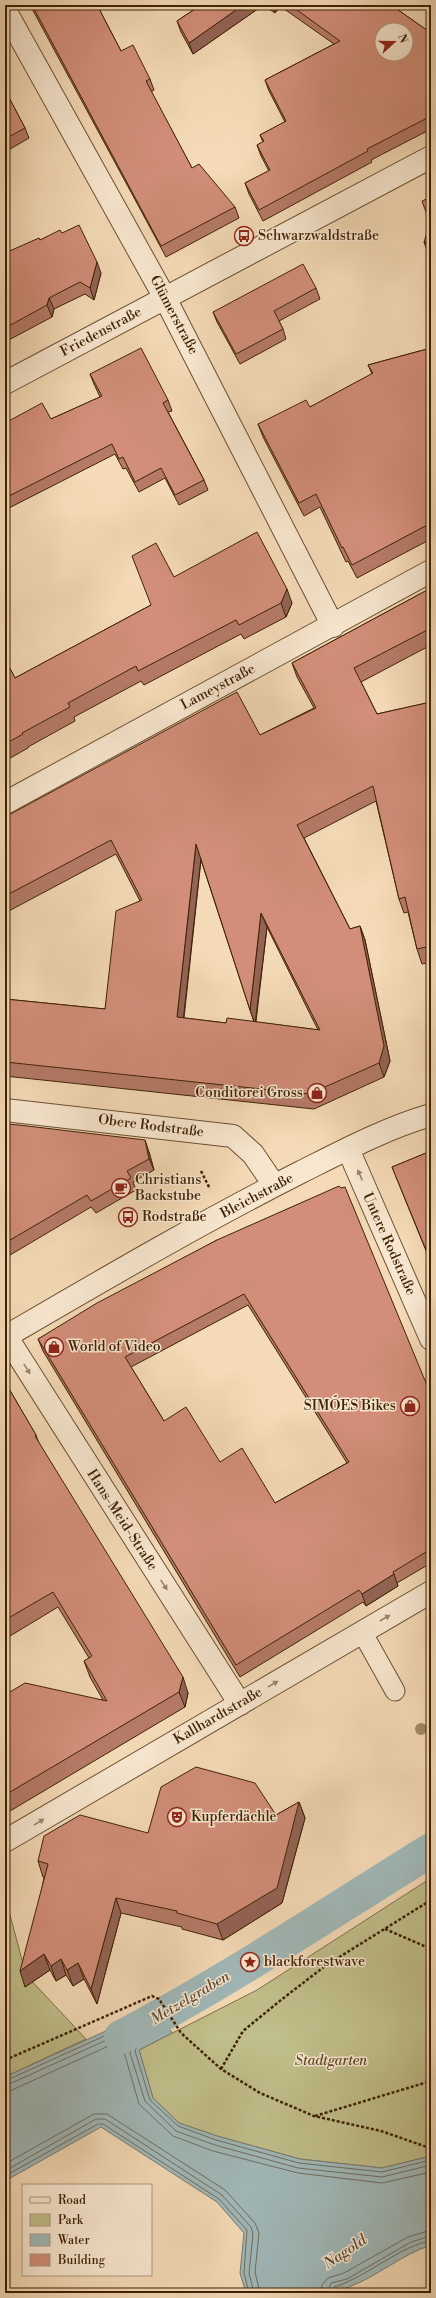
<svg xmlns="http://www.w3.org/2000/svg" width="436" height="2298" font-family="'Libre Bodoni',serif">
<style>
.green{fill:#c0be8a;stroke:#807048}
.water{fill:#a0b8b8;stroke:#797c70}
.lines{fill:none;stroke-linecap:round;stroke-linejoin:round}
.shore{stroke:#706d5e;stroke-width:1}
.canal{stroke:#a0b8b8;stroke-width:34}
.service-casing{stroke:#6c5031;stroke-width:21}
.minor-casing{stroke:#6c5031;stroke-width:24}
.tertiary-casing{stroke:#6c5031;stroke-width:24}
.path{stroke:#3f2205;stroke-width:2.5;stroke-dasharray:3 2;stroke-linecap:butt}
.service{stroke:#f8e7d0;stroke-width:19}
.minor{stroke:#f8e7d0;stroke-width:22}
.tertiary{stroke:#f8e7d0;stroke-width:22}
.tree{fill:#a28a67}
.wall{fill:#b57a68;stroke:#3f2205;fill-rule:evenodd}
.shaded-wall{fill:#936355;stroke:#3f2205}
.building{fill:#d28e79;stroke:#3f2205;fill-rule:evenodd}
.oneway{fill:#9c846a}
.labels{text-anchor:middle;dominant-baseline:central;stroke-width:3;stroke-linejoin:round;paint-order:stroke}
.poi-label{font-size:14px;fill:#3f2205;stroke:#f8e7d0;text-anchor:start}
.street-label{font-size:14px;fill:#3f2205;stroke:#f8e7d0}
.park-label{font-size:14px;font-style:italic;fill:#5f4926;stroke:#f8e7d0}
.water-label{font-size:15px;font-style:italic;fill:#5c4f3b;stroke:#f8e7d0}
</style>
<rect width="100%" height="100%" fill="#f4dab6"/>
<filter id="stains"><feTurbulence type="fractalNoise" baseFrequency=".005" numOctaves="4"/><feColorMatrix values="0 0 0 0 .2 0 0 0 0 .09 0 0 0 0 .02 0 0 0 .5 -.17"/></filter>
<radialGradient id="worn" r=".72"><stop offset=".6" stop-color="#630" stop-opacity="0"/><stop offset="1" stop-color="#630" stop-opacity=".3"/></radialGradient>
<g class="green">
<polygon points="431,1878 431,2156 382,2168 300,2159 217,2136 179,2123 153,2098 139,2050 257,1990"/>
<polygon points="5,1896 26,1975 86,2039 5,2077"/>
</g>
<path class="water" d="M 156,2008 L 172,2033 L 139,2050 L 153,2098 L 179,2123 L 217,2136 L 300,2159 L 382,2168 L 431,2156 L 431,2245 C 401,2255 378,2276 349,2287 C 320,2298 277,2293 246,2293 L 240,2273 L 244,2233 L 217,2202 L 101,2127 L 5,2181 L 5,2077 Z"/>
<g class="lines">
<g class="shore">
<polyline points="5,2081 155,2013 166,2031 137,2046 135,2051 150,2100 178,2126 216,2140 299,2163 382,2172 431,2160"/>
<polyline points="5,2086 153,2019 158,2029 133,2043 130,2053 145,2101 176,2131 215,2145 298,2168 382,2177 431,2165"/>
<polyline points="5,2092 12,2090 126,2038 127,2040 124,2052 139,2104 173,2136 213,2151 298,2173 382,2183 431,2172"/>
<polyline points="5,2164 94,2114 107,2114 225,2190 255,2223 259,2233 255,2272 260,2293"/>
<polyline points="5,2171 96,2119 105,2119 222,2195 251,2227 253,2234 249,2273 254,2293"/>
<polyline points="5,2176 98,2124 103,2124 219,2199 247,2230 244,2273 249,2293"/>
<polyline points="321,2293 322,2285 328,2278 344,2273 408,2237 431,2230"/>
<polyline points="327,2293 331,2283 347,2279 411,2242 431,2236"/>
<path d="M 332,2293 L 334,2287 C 365,2278 403,2244 431,2241"/>
</g>
<path class="canal" d="M 121,2037 C 228,1981 329,1913 431,1850"/>
<defs>
<polyline id="service" points="362,1632 395,1691"/>
<g id="minor">
<polyline points="5,10 165,298 333,626"/>
<polyline points="5,383 431,157"/>
<polyline points="5,803 431,571"/>
<polyline points="5,1110 233,1136 253,1154 274,1185"/>
<polyline points="348,1149 431,1339"/>
<polyline points="6,1336 240,1704"/>
<polyline points="5,1841 431,1592"/>
</g>
<path id="tertiary" d="M 5,1337 C 103,1280 200,1223 301,1172 C 343,1151 386,1128 431,1115"/>
</defs>
<use href="#service" class="service-casing"/>
<use href="#minor" class="minor-casing"/>
<use href="#tertiary" class="tertiary-casing"/>
<g class="path">
<polyline points="201,1171 210,1189"/>
<polyline points="385,1929 431,1949"/>
<polyline points="5,2060 152,1996 159,1999 181,2033 221,2069 260,2093 314,2116 381,2131 427,2147 431,2146"/>
<polyline points="221,2069 243,2031 281,2000 325,1966 431,1900"/>
<polyline points="315,2116 431,2081"/>
</g>
<use href="#service" class="service"/>
<use href="#minor" class="minor"/>
<use href="#tertiary" class="tertiary"/>
</g>
<circle class="tree" cx="421" cy="1729" r="6"/>
<g class="wall">
<polygon points="30,5 97,5 121,51 150,79 154,90 151,92 192,168 235,207 239,218 166,257"/>
<polygon points="201,5 261,5 262,6 193,54 181,32 177,21"/>
<polygon points="263,5 391,5 431,33 431,129 371,160 372,162 263,221 249,194 245,183 269,171 261,156 257,145 263,142 260,135 285,122 269,91 265,80 334,44 280,6 275,13"/>
<polygon points="5,90 25,128 29,138 5,152"/>
<polygon points="62,233 101,273 94,300 85,294 54,309 52,317 5,342 5,253 40,240"/>
<polygon points="424,242 431,245 431,257 429,256"/>
<polygon points="316,288 320,299 279,321 283,329 286,339 240,364 217,322 213,312"/>
<polygon points="431,348 431,539 357,578 348,561 346,562 320,507 304,516 263,437 258,424 310,407 372,374 368,365"/>
<polygon points="90,374 168,400 172,411 168,412 204,480 208,490 179,505 165,478 139,492 126,468 123,469 115,454 5,510 5,423 51,419 100,397 94,384"/>
<polygon points="174,577 292,603 286,617 244,639 241,634 144,685 141,681 74,717 75,721 28,747 28,748 5,761 5,659 15,678 151,605"/>
<path d="M 431,588 L 431,645 L 361,682 L 377,714 L 431,702 L 431,962 L 422,964 L 417,949 L 408,912 L 404,913 L 399,899 L 376,801 L 304,838 L 350,929 L 360,926 L 365,940 L 390,1061 L 384,1077 L 314,1109 L 5,1076 L 5,999 L 105,1009 L 140,901 L 116,854 L 5,913 L 5,817 L 260,735 L 314,708 L 297,677 L 292,663 ZM 201,860 L 250,1010 L 254,1022 L 226,1023 L 184,1018 ZM 267,927 L 318,1030 L 256,1022 Z"/>
<polygon points="5,1124 149,1152 154,1170 133,1182 136,1190 96,1213 91,1207 5,1258"/>
<polygon points="431,1151 431,1263 392,1167"/>
<path d="M 217,1240 L 431,1395 L 431,1563 L 397,1583 L 398,1586 L 366,1606 L 363,1602 L 240,1677 L 43,1351 L 38,1339 ZM 248,1305 L 347,1463 L 275,1503 L 164,1421 L 131,1367 Z"/>
<polygon points="5,1382 36,1435 39,1443 188,1693 185,1707 5,1814 5,1695 103,1700 90,1677 84,1661 89,1658 58,1607 5,1639"/>
<polygon points="299,1802 305,1818 282,1903 223,1940 182,1929 182,1927 121,1913 97,2004 84,1979 73,1986 66,1975 56,1981 50,1970 25,1987 44,1877 43,1877 38,1861 148,1833 276,1815"/>
</g>
<g class="shaded-wall">
<polygon points="243,5 261,5 262,6 193,54 189,43"/>
<polygon points="272,5 279,5 280,6 275,13"/>
<polygon points="97,262 101,273 94,300 90,288"/>
<polygon points="49,298 54,309 52,317 47,305"/>
<polygon points="287,589 292,603 286,617 281,603"/>
<polygon points="196,844 201,858 182,1031 177,1017"/>
<polygon points="261,913 267,927 255,1024 250,1010"/>
<polygon points="360,926 365,940 390,1061 384,1077 379,1063"/>
<polygon points="145,1140 149,1152 154,1170 149,1159"/>
<polygon points="394,1574 398,1586 366,1606 362,1594"/>
<polygon points="183,1677 188,1693 185,1707 179,1692"/>
<polygon points="299,1802 305,1818 282,1903 223,1940 217,1924"/>
<polygon points="116,1898 121,1913 97,2004 91,1989"/>
<polygon points="44,1954 50,1970 25,1987 20,1971"/>
<polygon points="61,1959 66,1975 56,1981 51,1966"/>
<polygon points="78,1963 84,1979 73,1986 67,1970"/>
</g>
<g class="building">
<polygon points="32,5 97,5 121,51 133,45 150,79 146,81 192,168 199,164 235,207 161,246"/>
<polygon points="201,5 243,5 189,43 177,21"/>
<path d="M 290,5 L 391,5 L 431,33 L 431,116 L 367,149 L 368,151 L 259,210 L 245,183 L 270,170 L 257,145 L 264,141 L 260,135 L 286,121 L 265,80 L 340,41 ZM 382,30 L 406,30 L 406,54 L 382,54 Z"/>
<polygon points="5,90 25,128 5,139"/>
<polygon points="431,197 431,245 424,242 430,223 422,201"/>
<polygon points="79,225 97,262 90,288 80,282 49,298 47,305 5,328 5,253 39,238 40,240 60,230 62,233"/>
<polygon points="303,264 316,288 274,311 283,329 236,354 213,312"/>
<polygon points="141,348 168,400 163,403 204,480 175,495 161,468 135,482 123,457 119,459 112,444 5,498 5,423 42,403 51,419 102,396 90,374"/>
<polygon points="431,348 431,523 352,565 343,547 342,548 316,494 299,503 258,424 306,400 310,407 373,373 368,365"/>
<polygon points="257,532 287,589 281,603 239,625 236,620 138,671 136,666 68,703 70,707 22,733 23,734 5,744 5,659 15,678 151,605 132,556 156,543 174,577"/>
<path d="M 431,588 L 431,628 L 354,668 L 377,714 L 431,702 L 431,946 L 417,949 L 405,897 L 399,899 L 373,786 L 297,825 L 350,929 L 360,926 L 384,1046 L 379,1063 L 309,1094 L 5,1062 L 5,999 L 105,1009 L 116,911 L 142,900 L 111,840 L 5,896 L 5,817 L 237,692 L 260,735 L 316,708 L 292,663 ZM 196,844 L 250,1010 L 261,913 L 320,1030 L 227,1018 L 226,1023 L 177,1017 Z"/>
<polygon points="5,1124 19,1125 145,1140 149,1159 127,1171 131,1178 91,1201 87,1195 5,1243"/>
<polygon points="431,1151 431,1262 392,1167"/>
<path d="M 339,1186 L 341,1188 L 345,1187 L 431,1395 L 431,1549 L 393,1572 L 394,1574 L 362,1594 L 359,1590 L 236,1665 L 38,1339 L 97,1303 L 217,1240 ZM 244,1294 L 349,1462 L 275,1503 L 242,1448 L 220,1462 L 186,1407 L 164,1421 L 125,1357 Z"/>
<polygon points="5,1382 36,1435 35,1436 183,1677 179,1692 5,1795 5,1695 25,1683 107,1701 84,1661 92,1656 53,1592 5,1620"/>
<polygon points="196,1767 255,1783 276,1815 299,1802 277,1888 217,1924 177,1913 177,1911 116,1898 91,1989 78,1963 67,1970 61,1959 51,1966 44,1954 20,1971 48,1864 38,1861 44,1836 80,1815 148,1833 161,1787"/>
</g>
<defs><path id="oneway-solid" d="M-6-.8H1V-3.2L6.5 0L1 3.2V.8H-6Z"/></defs>
<g class="oneway">
<use href="#oneway-solid" transform="translate(360 1175) rotate(-113)"/>
<use href="#oneway-solid" transform="translate(27 1369) rotate(58)"/>
<use href="#oneway-solid" transform="translate(164 1585) rotate(57)"/>
<use href="#oneway-solid" transform="translate(385 1618) rotate(-30)"/>
<use href="#oneway-solid" transform="translate(273 1684) rotate(-31)"/>
<use href="#oneway-solid" transform="translate(39 1822) rotate(-31)"/>
</g>
<defs>
<symbol id="bus-ring" viewBox="-11 -11 22 22"><circle r="9.5" fill="#f8e7d0" stroke="#8f2418" stroke-width="1.5"/><path d="M-5-6H5V4H4V6H2V4H-2V6H-4V4H-5ZM-3.5-4V0h7V-4ZM-3.5 1.2v1.5H-2V1.2ZM2 1.2v1.5H3.5V1.2Z" fill="#8f2418"/></symbol>
<symbol id="shop-ring" viewBox="-11 -11 22 22"><circle r="9.5" fill="#f8e7d0" stroke="#8f2418" stroke-width="1.5"/><path d="M-5-2.5h2.3a2.7 3.5 0 0 1 5.4 0H5L5.5 6h-11ZM-1.5-2.5h3a1.5 2.3 0 0 0-3 0Z" fill="#8f2418"/></symbol>
<symbol id="cafe-ring" viewBox="-11 -11 22 22"><circle r="9.5" fill="#f8e7d0" stroke="#8f2418" stroke-width="1.5"/><path d="M-5.5-4.5H6V0H3Q3 3.5 0 3.5H-2.5Q-5.5 3.5-5.5 0ZM3-3.2v2h1.7v-2ZM-6 4.5H4V6H-6Z" fill="#8f2418"/></symbol>
<symbol id="theatre-ring" viewBox="-11 -11 22 22"><circle r="9.5" fill="#f8e7d0" stroke="#8f2418" stroke-width="1.5"/><path d="M-5-5.5Q0-4 5-5.5V0Q5 5 0 6Q-5 5-5 0ZM-3.3-2.5H-1v1.5H-3.3ZM1-2.5H3.3v1.5H1ZM-2.8 1Q0 5.5 2.8 1Z" fill="#8f2418"/></symbol>
<symbol id="sight-ring" viewBox="-11 -11 22 22"><circle r="9.5" fill="#f8e7d0" stroke="#8f2418" stroke-width="1.5"/><path d="M0-6L1.8-2.2L6-1.7L2.9 1.2L3.7 5.4L0 3.3L-3.7 5.4L-2.9 1.2L-6-1.7L-1.8-2.2Z" fill="#8f2418"/></symbol>
</defs>
<g fill-rule="evenodd">
<use href="#bus-ring" x="233" y="225" width="22" height="22"/>
<use href="#shop-ring" x="306" y="1082" width="22" height="22"/>
<use href="#cafe-ring" x="110" y="1177" width="22" height="22"/>
<use href="#bus-ring" x="117" y="1206" width="22" height="22"/>
<use href="#shop-ring" x="43" y="1336" width="22" height="22"/>
<use href="#shop-ring" x="399" y="1395" width="22" height="22"/>
<use href="#theatre-ring" x="166" y="1806" width="22" height="22"/>
<use href="#sight-ring" x="239" y="1951" width="22" height="22"/>
</g>
<g class="labels">
<g class="poi-label">
<text x="258" y="236">Schwarzwaldstraße</text>
<text x="303" y="1093" text-anchor="end">Conditorei Gross</text>
<text x="135" y="1180">Christians<tspan x="135" dy="16">Backstube</tspan></text>
<text x="142" y="1217">Rodstraße</text>
<text x="68" y="1347">World of Video</text>
<text x="396" y="1406" text-anchor="end">SIMÓES Bikes</text>
<text x="191" y="1817">Kupferdächle</text>
<text x="264" y="1962">blackforestwave</text>
</g>
<g class="street-label">
<text transform="translate(174 315) rotate(62)">Glümerstraße</text>
<text transform="translate(101 332) rotate(-28)">Friedenstraße</text>
<text transform="translate(218 687) rotate(-28)">Lameystraße</text>
<text transform="translate(151 1126) rotate(7)">Obere Rodstraße</text>
<text transform="translate(257 1196) rotate(-28)">Bleichstraße</text>
<text transform="translate(389 1244) rotate(66)">Untere Rodstraße</text>
<text transform="translate(122 1520) rotate(57)">Hans-Meid-Straße</text>
<text transform="translate(218 1716) rotate(-30)">Kallhardtstraße</text>
</g>
<g class="park-label">
<text x="331" y="2061">Stadtgarten</text>
</g>
<g class="water-label">
<text transform="translate(190 1998) rotate(-31)">Metzelgraben</text>
<text transform="translate(345 2252) rotate(-34)">Nagold</text>
</g>
</g>
<rect width="436" height="2298" fill="none" stroke="#f4dab6" stroke-width="20"/>
<rect x="6" y="6" width="424" height="2286" fill="none" stroke="#3f2205" stroke-width="2"/>
<rect x="10" y="10" width="416" height="2278" fill="none" stroke="#3f2205"/>
<rect x="22" y="2184" width="130" height="92" fill="#f8e7d0" stroke="#ae987f"/>
<rect x="30" y="2197" width="20" height="6" fill="#f8e7d0" stroke="#ae987f"/>
<text x="58" y="2204" font-size="12" fill="#3f2205">Road</text>
<rect x="30" y="2214" width="20" height="12" fill="#c0be8a" stroke="#ae987f"/>
<text x="58" y="2224" font-size="12" fill="#3f2205">Park</text>
<rect x="30" y="2234" width="20" height="12" fill="#a0b8b8" stroke="#ae987f"/>
<text x="58" y="2244" font-size="12" fill="#3f2205">Water</text>
<rect x="30" y="2254" width="20" height="12" fill="#d28e79" stroke="#ae987f"/>
<text x="58" y="2264" font-size="12" fill="#3f2205">Building</text>
<g transform="translate(394 42) rotate(69)"><circle r="19" fill="#f8e7d0" stroke="#ae987f"/>
<path d="M0-3L7 15L0 10L-7 15Z" fill="#8f2418"/>
<text y="-6" font-size="11" font-weight="bold" text-anchor="middle" fill="#3f2205">N</text>
</g>
<rect width="100%" height="100%" filter="url(#stains)"/>
<rect width="100%" height="100%" fill="url(#worn)"/>
</svg>
